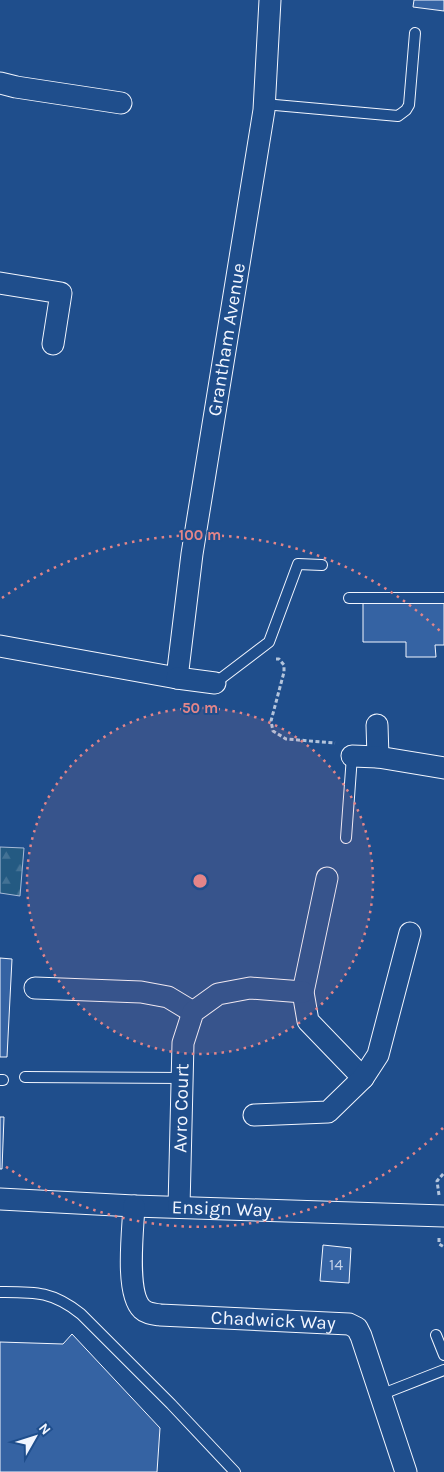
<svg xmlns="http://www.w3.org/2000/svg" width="444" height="1472" font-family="Karla,sans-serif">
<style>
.forest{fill:url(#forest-firs);stroke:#a8bbd7}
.building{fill:#3563a3;stroke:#f2f6ff}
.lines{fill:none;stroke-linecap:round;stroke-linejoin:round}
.lane-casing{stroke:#f2f6ff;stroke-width:12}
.street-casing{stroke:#f2f6ff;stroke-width:23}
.path{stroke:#b3c4dc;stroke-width:3;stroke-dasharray:4 2.5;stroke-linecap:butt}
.lane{stroke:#1f4e8c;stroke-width:10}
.street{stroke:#1f4e8c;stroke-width:21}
.ring{fill:none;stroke:#e38589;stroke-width:2.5;stroke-dasharray:2.5 5}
.labels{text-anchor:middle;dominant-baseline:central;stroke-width:4;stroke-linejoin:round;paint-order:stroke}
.number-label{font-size:16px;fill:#c3d1e8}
.street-label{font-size:19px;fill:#f2f6ff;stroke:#1f4e8c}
.centre{fill:#e38589;stroke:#1f4e8c;stroke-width:2.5}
.ring-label{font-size:15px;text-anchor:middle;font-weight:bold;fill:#e38589;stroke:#1f4e8c;stroke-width:4;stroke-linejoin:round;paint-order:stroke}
</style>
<defs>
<pattern id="forest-firs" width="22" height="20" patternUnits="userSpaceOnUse" patternTransform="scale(1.25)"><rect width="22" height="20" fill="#245a82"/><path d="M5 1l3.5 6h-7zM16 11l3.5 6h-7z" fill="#447295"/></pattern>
</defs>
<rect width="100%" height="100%" fill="#1f4e8c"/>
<polygon class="forest" points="0,847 24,848 20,896 0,893"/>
<g class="building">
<polygon points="414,0 444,0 444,11 413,7"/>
<polygon points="363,598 444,598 444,645 435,645 436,657 406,657 406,642 363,642"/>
<polygon points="0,958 12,959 7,1057 0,1057"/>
<polygon points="0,1117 4,1117 2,1169 0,1169"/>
<polygon points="323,1245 351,1248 349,1283 320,1281"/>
<polygon points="72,1334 160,1428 157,1472 0,1472 0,1342 63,1344"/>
</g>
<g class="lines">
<defs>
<g id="lane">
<polyline points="264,104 398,116 406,110 409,105 415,33"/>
<polyline points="349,598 444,598"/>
<polyline points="215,683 269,642 298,564 322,565"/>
<polyline points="346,838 352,756"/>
<polyline points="25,1077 182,1078"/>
<polyline points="0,1080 3,1080"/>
<path d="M 0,1292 C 35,1292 52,1291 81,1314 L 171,1404 L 235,1472"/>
<polyline points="436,1335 444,1355"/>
<polyline points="380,1395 444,1370"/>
</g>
<g id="street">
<polyline points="0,83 16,87 121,103"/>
<polyline points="0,283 61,293 53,344"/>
<path id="s1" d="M 0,646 L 177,678 L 192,554 L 264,110 L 270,0"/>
<polyline points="177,678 215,683"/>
<polyline points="377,725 378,757"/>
<polyline points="352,756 378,757 444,768"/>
<polyline points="327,878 303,992 308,1021 363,1078"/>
<polyline points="35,988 141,992 168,997 193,1012"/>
<polyline points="254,1115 328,1112 363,1078 378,1055 410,933"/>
<path id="s2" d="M 0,1199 L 134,1206 L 444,1216"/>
<path id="s3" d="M 134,1206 C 133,1230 125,1293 142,1309 C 147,1314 154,1314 160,1315 L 349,1324 L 357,1328 L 361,1336 L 406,1472"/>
<path id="s4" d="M 179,1207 L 183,1043 L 193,1012 L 218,994 L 250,988 L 303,992"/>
</g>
</defs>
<use href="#lane" class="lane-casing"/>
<use href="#street" class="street-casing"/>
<g class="path">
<polyline points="276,659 279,659 284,665 284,672 271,721 273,731 286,739 335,743"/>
<polyline points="439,1195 437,1181 444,1173"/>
<polyline points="439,1238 439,1244 444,1247"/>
</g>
<use href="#lane" class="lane"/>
<use href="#street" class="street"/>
</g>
<circle cx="200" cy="881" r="173" fill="#e38589" fill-opacity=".12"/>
<g class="ring">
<circle cx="200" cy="881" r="173"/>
<path d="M443 1128A346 346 0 0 1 2 1164M2 598A346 346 0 0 1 443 634"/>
</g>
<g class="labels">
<g class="number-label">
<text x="336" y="1264">14</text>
</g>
<g class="street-label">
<text stroke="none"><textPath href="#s1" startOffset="522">Grantham Avenue</textPath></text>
<text stroke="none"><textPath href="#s4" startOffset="99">Avro Court</textPath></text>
<text stroke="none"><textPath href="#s2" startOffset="222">Ensign Way</textPath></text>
<text stroke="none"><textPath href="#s3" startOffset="238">Chadwick Way</textPath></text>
</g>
</g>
<circle cx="200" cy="881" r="8" class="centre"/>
<g class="ring-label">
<text x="200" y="540">100 m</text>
<text x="200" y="713">50 m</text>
</g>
<g transform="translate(35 1437) rotate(51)" stroke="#1f4e8c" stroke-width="4" paint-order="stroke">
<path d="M0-4L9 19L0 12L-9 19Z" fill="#f2f6ff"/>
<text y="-8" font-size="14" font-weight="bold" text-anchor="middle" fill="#f2f6ff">N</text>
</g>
</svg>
